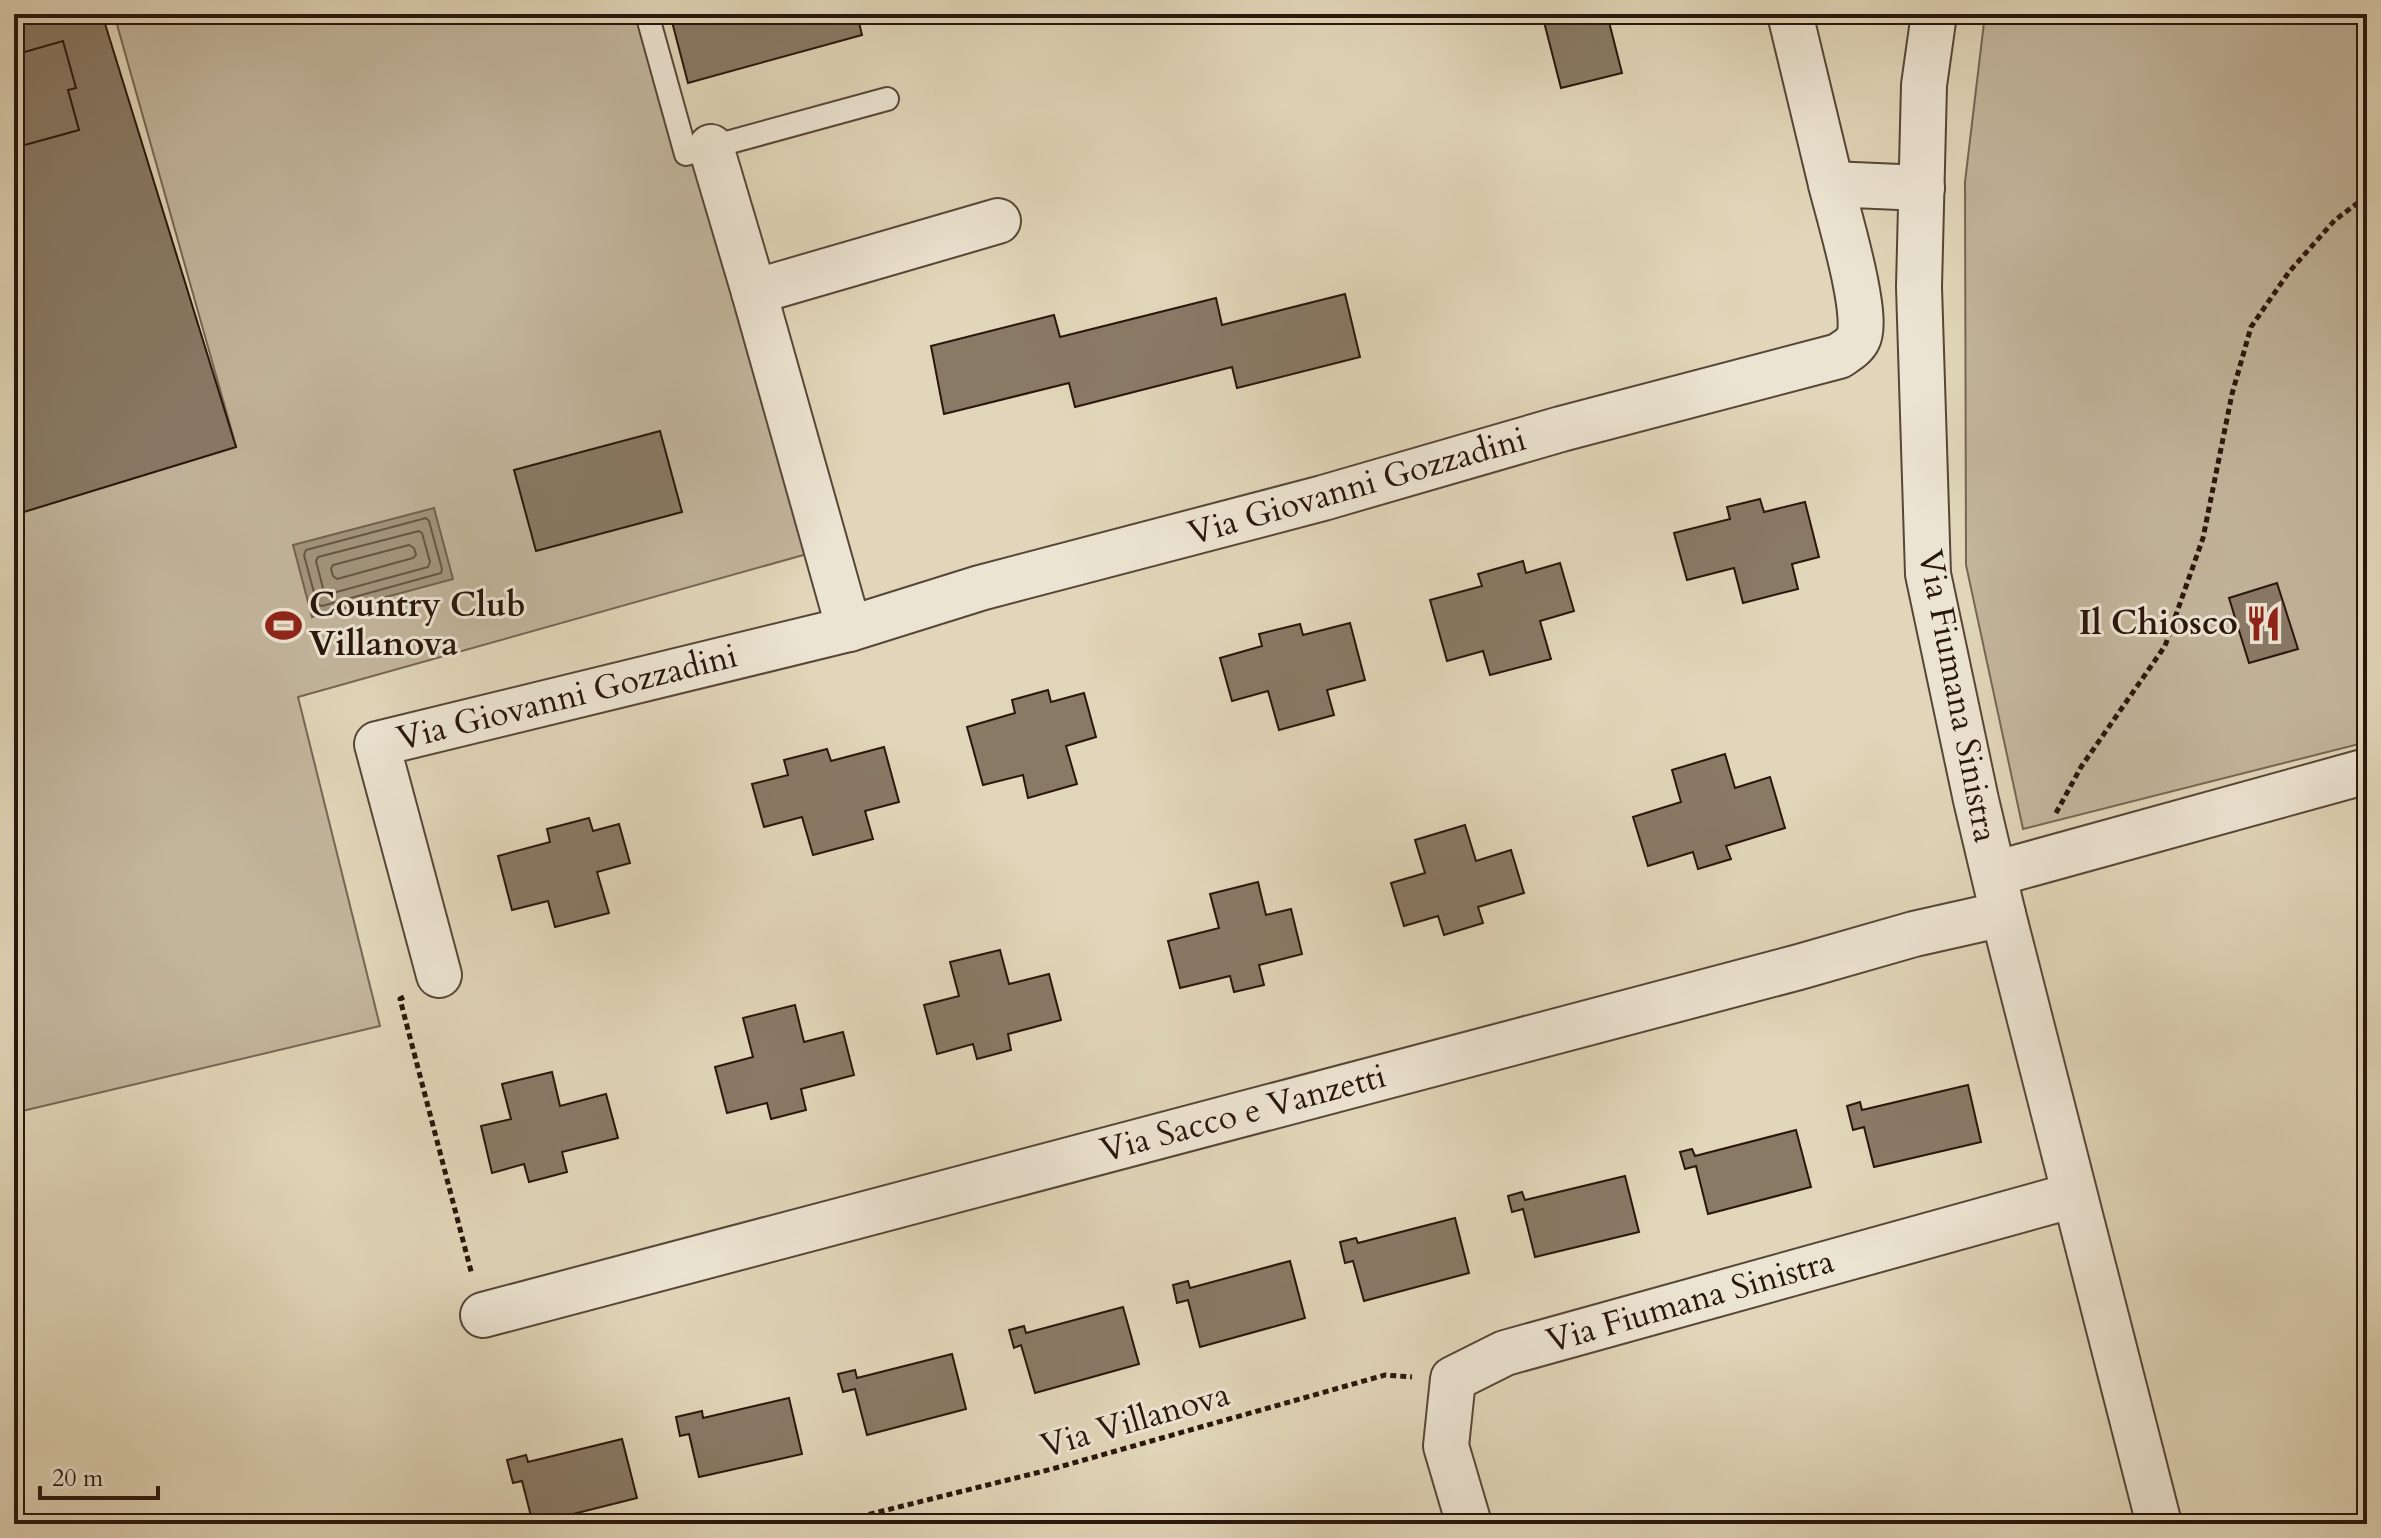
<svg xmlns="http://www.w3.org/2000/svg" width="2381" height="1538" font-family="Cardo,serif">
<style>
.green{fill:#c2b59c;stroke:#766654;stroke-width:2}
.water{fill:#a2957e;stroke:#726250;stroke-width:2}
.lines{fill:none;stroke-linecap:round;stroke-linejoin:round}
.shore{stroke:#665645;stroke-width:2}
.building{fill:#897a66;stroke:#29160c;stroke-width:2}
.lane-casing{stroke:#574637;stroke-width:26}
.street-casing{stroke:#574637;stroke-width:48}
.path{stroke:#29160c;stroke-width:5;stroke-dasharray:6 4;stroke-linecap:butt}
.lane{stroke:#ece4d2;stroke-width:22}
.street{stroke:#ece4d2;stroke-width:44}
.labels{text-anchor:middle;dominant-baseline:central;stroke-width:6;stroke-linejoin:round;paint-order:stroke}
.street-label{font-size:34px;fill:#29160c;stroke:#ece4d2}
.poi-label{font-size:34px;font-weight:bold;fill:#29160c;stroke:#ece4d2;text-anchor:start}
</style>
<rect width="100%" height="100%" fill="#e1d6b9"/>
<filter id="stains"><feTurbulence type="fractalNoise" baseFrequency=".0025" numOctaves="4"/><feColorMatrix values="0 0 0 0 .2 0 0 0 0 .09 0 0 0 0 .02 0 0 0 .5 -.17"/></filter>
<radialGradient id="worn" r=".72"><stop offset=".6" stop-color="#630" stop-opacity="0"/><stop offset="1" stop-color="#630" stop-opacity=".3"/></radialGradient>
<g class="green">
<polygon points="114,14 656,14 807,554 298,697 380,1026 14,1113 14,515 236,446"/>
<polygon points="1985,14 2367,14 2367,742 2023,829 1966,565 1965,182"/>
</g>
<polygon class="water" points="434,508 453,579 312,617 293,545"/>
<g class="lines">
<g class="shore">
<polygon points="426,518 429,521 442,569 441,573 322,606 317,604 304,555 306,550"/>
<polygon points="419,531 422,533 430,562 428,567 329,594 324,592 316,561 318,557"/>
<polygon points="409,545 414,548 416,555 413,558 337,579 333,576 331,569 333,565"/>
</g>
</g>
<g class="building">
<polygon points="14,14 102,14 236,447 14,515"/>
<polygon points="670,14 857,14 862,35 688,83"/>
<polygon points="1542,14 1607,14 1622,73 1561,88"/>
<polygon points="63,41 76,88 68,90 79,130 14,148 14,55"/>
<polygon points="1345,294 1360,357 1237,388 1232,367 1075,407 1069,383 944,414 931,346 1054,315 1060,337 1216,298 1222,325"/>
<polygon points="660,431 682,512 536,551 514,470"/>
<polygon points="1760,499 1764,512 1805,502 1819,557 1792,564 1798,589 1743,603 1734,568 1687,580 1674,533 1730,519 1727,507"/>
<polygon points="1523,561 1526,573 1560,563 1574,611 1540,621 1551,659 1490,675 1483,651 1447,661 1430,600 1482,586 1478,574"/>
<polygon points="2277,583 2298,649 2249,663 2229,598"/>
<polygon points="1350,623 1365,680 1327,690 1334,715 1279,730 1268,691 1232,701 1220,658 1262,646 1259,634 1300,624 1303,635"/>
<polygon points="1048,690 1051,702 1084,693 1096,737 1066,746 1077,784 1028,798 1023,775 983,785 967,727 1015,713 1012,700"/>
<polygon points="884,747 899,802 865,811 873,839 813,855 802,817 764,827 752,784 788,775 784,760 827,749 831,761"/>
<polygon points="1725,754 1735,788 1770,777 1785,828 1726,846 1731,859 1698,869 1693,852 1648,866 1633,817 1681,802 1672,770"/>
<polygon points="589,818 593,831 619,824 630,863 597,872 609,913 555,927 548,901 512,910 498,856 550,842 547,829"/>
<polygon points="1465,825 1476,861 1511,850 1524,893 1478,907 1483,923 1444,935 1438,916 1404,926 1391,883 1425,873 1415,840"/>
<polygon points="1258,882 1266,915 1291,909 1302,954 1259,965 1264,985 1234,992 1230,976 1180,988 1168,941 1219,928 1210,894"/>
<polygon points="1000,950 1009,984 1049,974 1061,1020 1008,1034 1011,1050 977,1059 973,1044 937,1054 924,1005 959,996 950,962"/>
<polygon points="795,1005 804,1042 843,1032 854,1075 801,1089 806,1110 771,1119 767,1103 727,1113 715,1067 753,1057 743,1018"/>
<polygon points="552,1072 560,1106 606,1094 618,1138 562,1152 567,1172 529,1182 524,1164 492,1173 481,1126 511,1119 502,1084"/>
<polygon points="1968,1085 1981,1142 1874,1167 1864,1127 1853,1130 1847,1106 1860,1102 1862,1110"/>
<polygon points="1796,1130 1811,1187 1708,1214 1696,1166 1685,1169 1680,1152 1692,1149 1695,1156"/>
<polygon points="1625,1176 1639,1232 1535,1257 1523,1209 1512,1212 1508,1196 1522,1192 1525,1200"/>
<polygon points="1455,1218 1469,1273 1364,1301 1353,1261 1345,1263 1340,1242 1356,1238 1358,1243"/>
<polygon points="1290,1261 1305,1318 1200,1347 1188,1300 1177,1303 1173,1285 1188,1281 1190,1288"/>
<polygon points="1123,1307 1139,1364 1035,1393 1021,1345 1014,1348 1009,1330 1024,1326 1026,1333"/>
<polygon points="952,1354 966,1409 867,1435 855,1389 843,1392 838,1374 855,1370 857,1378"/>
<polygon points="789,1398 802,1454 699,1477 689,1434 680,1436 676,1417 702,1411 703,1418"/>
<polygon points="622,1439 637,1498 533,1524 522,1481 513,1483 507,1460 526,1455 528,1462"/>
</g>
<g class="lines">
<defs>
<polyline id="lane" points="647,14 686,154 887,99"/>
<g id="street">
<polyline points="1790,14 1831,184"/>
<polyline points="1934,14 1924,85 1919,287 1928,574 1976,800 2003,914 2159,1524"/>
<polyline points="711,147 754,292"/>
<polyline points="849,629 754,292 998,221"/>
<polyline points="1994,874 2367,771"/>
<path d="M 439,975 L 377,744 L 849,629 L 980,588 L 1323,498 L 1561,429 L 1839,356 C 1846,351 1854,347 1858,339 C 1870,317 1838,213 1831,184 L 1922,188"/>
<polyline points="483,1315 1799,967 1914,934 2003,914"/>
<polyline points="1469,1524 1446,1446 1453,1379 1505,1353 2074,1195"/>
</g>
</defs>
<use href="#lane" class="lane-casing"/>
<use href="#street" class="street-casing"/>
<g class="path">
<polyline points="2056,813 2081,767 2165,646 2203,538 2232,394 2251,327 2289,272 2335,220 2367,196"/>
<polyline points="404,997 400,999 472,1275"/>
<polyline points="830,1524 1052,1469 1385,1375 1412,1377"/>
</g>
<use href="#lane" class="lane"/>
<use href="#street" class="street"/>
</g>
<defs>
<symbol id="restaurant-bare" viewBox="-9 -9 18 18"><path d="M-5-6h1v4h1v-4h1v4h1v-4h1v5L-1.5 .5V6h-2V.5L-5-1ZM5-6V6H3V1.5H1.5Q1.5-4 5-6Z" fill="#8f2418" stroke="#ece4d2" stroke-width="2.5" paint-order="stroke"/></symbol>
<symbol id="stadium-bare" viewBox="-9 -9 18 18"><path d="M0-5a6.5 5 0 1 0 0 10a6.5 5 0 1 0 0-10ZM-3.5-1.8h7v3.6h-7Z" fill="#8f2418" stroke="#ece4d2" stroke-width="2.5" paint-order="stroke"/></symbol>
</defs>
<g fill-rule="evenodd">
<use href="#restaurant-bare" x="2238" y="598" width="51" height="51"/>
<use href="#stadium-bare" x="258" y="600" width="51" height="51"/>
</g>
<g class="labels">
<g class="street-label">
<text transform="translate(1357 486) rotate(-16)">Via Giovanni Gozzadini</text>
<text transform="translate(1958 696) rotate(79)">Via Fiumana Sinistra</text>
<text transform="translate(567 697) rotate(-14)">Via Giovanni Gozzadini</text>
<text transform="translate(1243 1113) rotate(-15)">Via Sacco e Vanzetti</text>
<text transform="translate(1690 1301) rotate(-16)">Via Fiumana Sinistra</text>
<text transform="translate(1135 1420) rotate(-16)">Via Villanova</text>
</g>
<g class="poi-label">
<text x="309" y="605">Country Club<tspan x="309" dy="39">Villanova</tspan></text>
<text x="2238" y="623" text-anchor="end">Il Chiosco</text>
</g>
</g>
<rect width="2381" height="1538" fill="none" stroke="#e1d6b9" stroke-width="48"/>
<rect x="16" y="16" width="2349" height="1506" fill="none" stroke="#29160c" stroke-width="4"/>
<rect x="24" y="24" width="2333" height="1490" fill="none" stroke="#29160c" stroke-width="2"/>
<path d="M40 1486v12h118v-12" fill="none" stroke="#29160c" stroke-width="4"/>
<text x="52" y="1486" font-size="24" fill="#29160c" stroke="#ece4d2" stroke-width="6" paint-order="stroke">20 m</text>
<rect width="100%" height="100%" filter="url(#stains)"/>
<rect width="100%" height="100%" fill="url(#worn)"/>
</svg>
